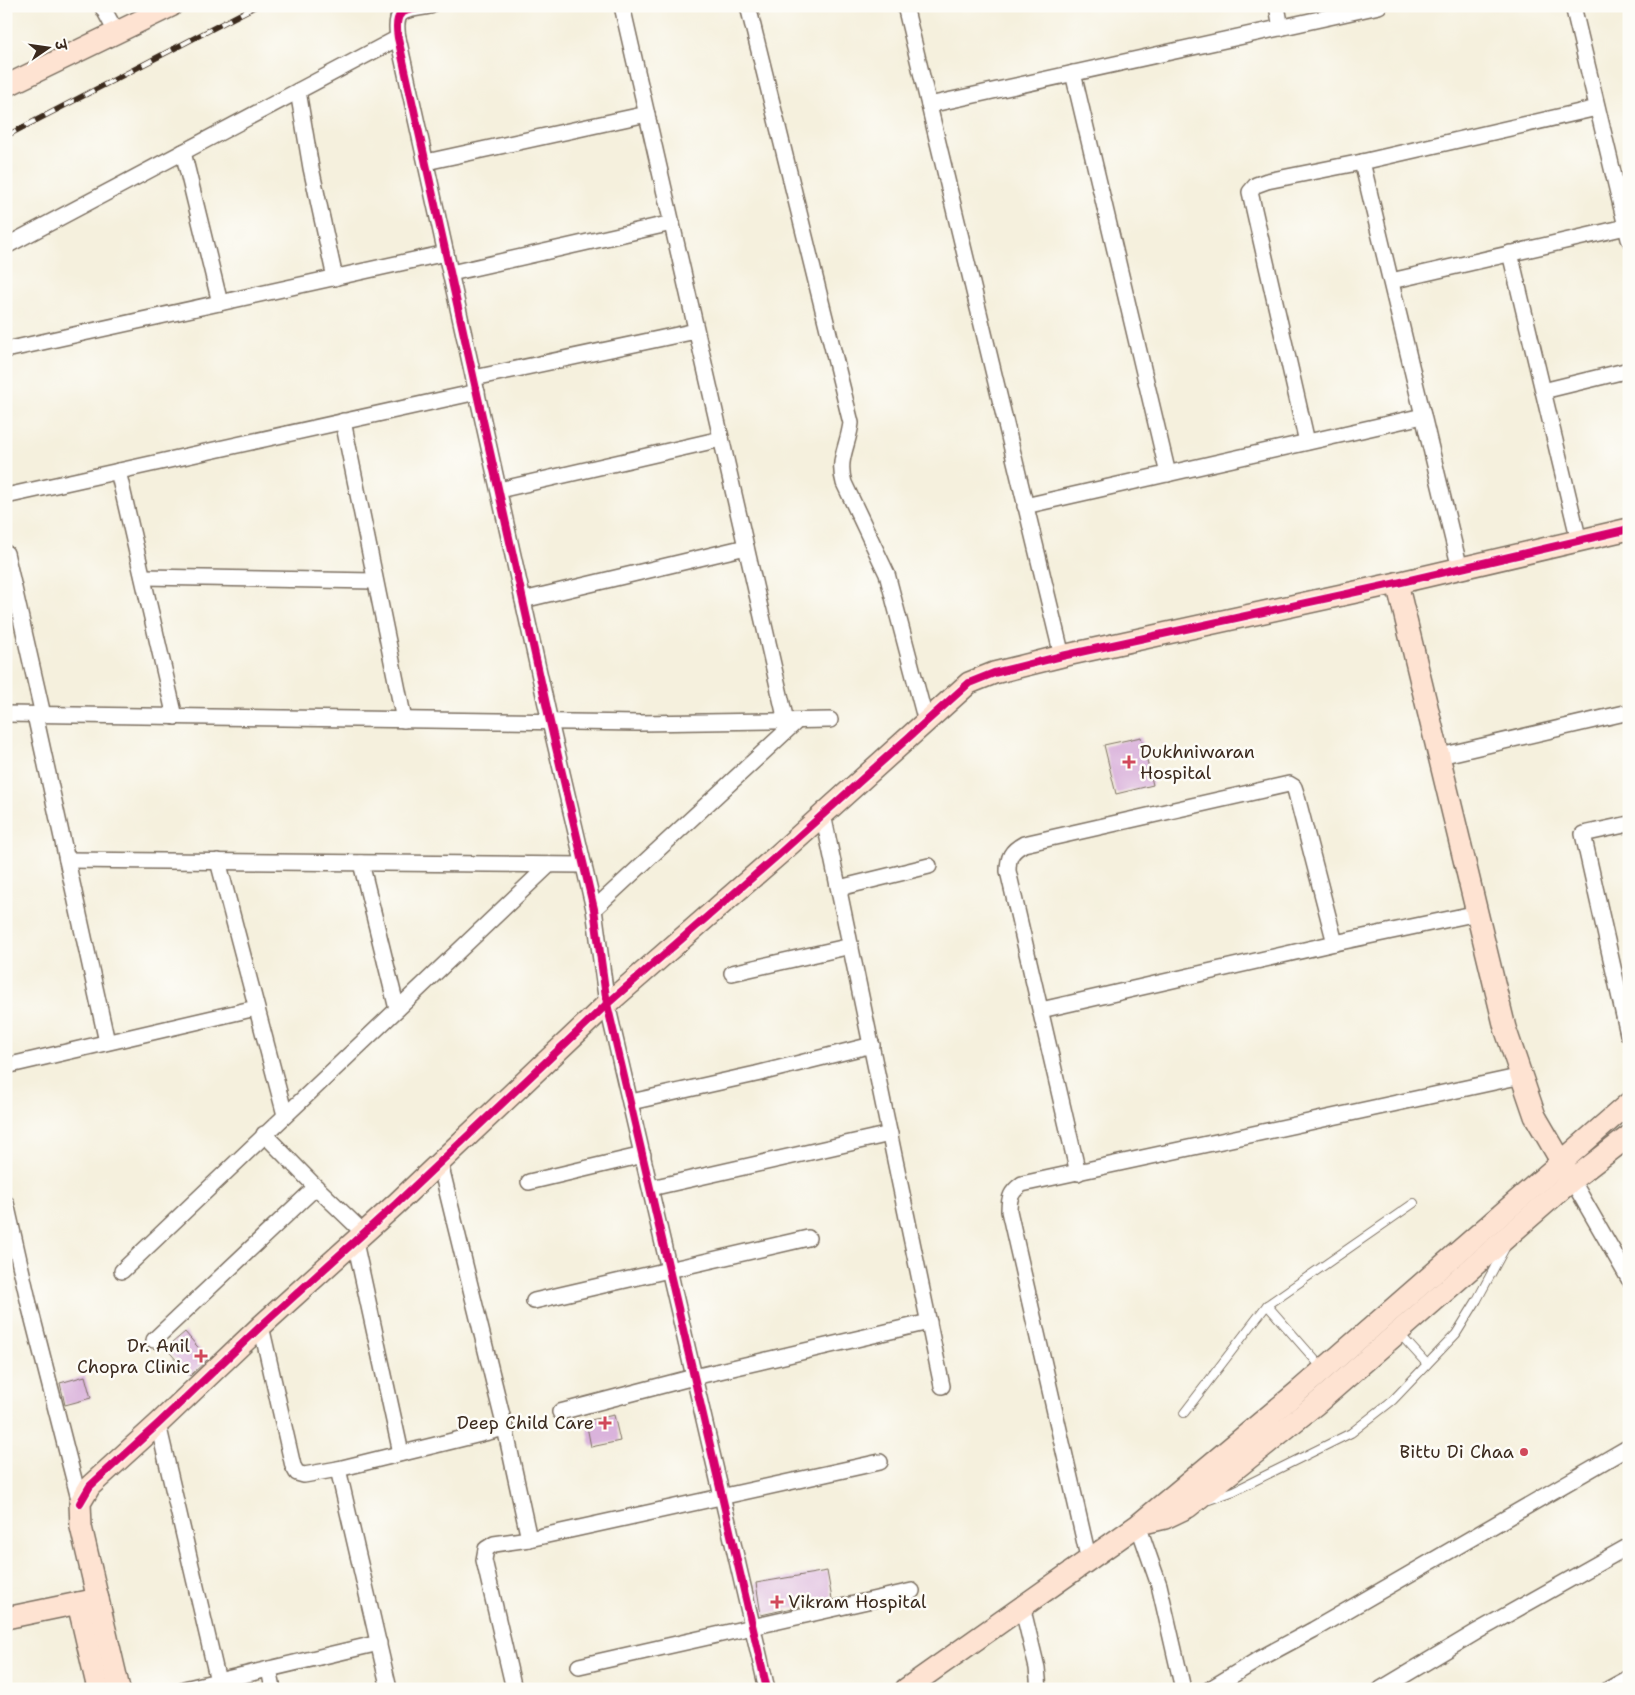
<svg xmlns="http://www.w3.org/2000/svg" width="1635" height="1695" font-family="'Shantell Sans','Playpen Sans Deva',sans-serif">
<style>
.building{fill:#dab3dc}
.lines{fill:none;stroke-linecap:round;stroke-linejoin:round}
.lane-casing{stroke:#7c6f61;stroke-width:10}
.street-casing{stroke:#7c6f61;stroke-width:18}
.secondary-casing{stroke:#7c6f61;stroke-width:24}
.lane{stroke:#fff;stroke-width:8}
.street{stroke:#fff;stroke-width:15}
.secondary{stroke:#fee3d2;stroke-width:21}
.rail-casing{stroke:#3b2a1e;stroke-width:5.5}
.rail{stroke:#fdfcf7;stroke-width:4;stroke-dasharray:11;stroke-linecap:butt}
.cycleway-casing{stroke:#fdfcf7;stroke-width:11}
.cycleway{stroke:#d6006c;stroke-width:8}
.poi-dot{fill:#d1495b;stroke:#fdfcf7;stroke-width:2}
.labels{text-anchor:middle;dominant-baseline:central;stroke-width:5;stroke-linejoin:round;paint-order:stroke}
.poi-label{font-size:18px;fill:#3b2a1e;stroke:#fdfcf7;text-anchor:end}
</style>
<rect width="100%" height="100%" fill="#fdfcf7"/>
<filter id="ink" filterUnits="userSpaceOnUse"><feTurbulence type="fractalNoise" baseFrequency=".02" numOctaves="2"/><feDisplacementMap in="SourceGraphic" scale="10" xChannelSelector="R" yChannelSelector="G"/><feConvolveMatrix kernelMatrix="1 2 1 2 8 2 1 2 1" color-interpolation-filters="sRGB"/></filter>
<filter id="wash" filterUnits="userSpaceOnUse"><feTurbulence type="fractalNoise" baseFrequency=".0096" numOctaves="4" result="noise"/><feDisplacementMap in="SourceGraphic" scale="20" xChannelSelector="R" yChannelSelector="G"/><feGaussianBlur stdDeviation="1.12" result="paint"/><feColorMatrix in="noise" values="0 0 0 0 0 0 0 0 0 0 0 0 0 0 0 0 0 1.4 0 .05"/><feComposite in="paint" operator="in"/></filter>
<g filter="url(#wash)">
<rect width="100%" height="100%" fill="#f5f0dd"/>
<g id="blocks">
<g class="building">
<polygon points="1141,737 1153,785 1116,794 1104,745"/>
<polygon points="185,1332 208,1359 190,1376 166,1348"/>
<polygon points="85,1376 91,1398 65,1405 60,1383"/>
<polygon points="614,1415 620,1441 591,1447 586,1421"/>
<polygon points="827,1571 832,1599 761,1615 756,1583"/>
</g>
</g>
</g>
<g filter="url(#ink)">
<use href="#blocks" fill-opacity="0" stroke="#7c6f61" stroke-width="1"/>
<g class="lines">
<defs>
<g id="lane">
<polyline points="1398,1332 1427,1364"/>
<polyline points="1323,1369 1267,1305 1414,1203"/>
<polyline points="1184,1413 1267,1305"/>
<polyline points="1209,1500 1234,1491 1351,1433 1393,1400 1456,1334 1477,1300 1505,1248"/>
</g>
<g id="street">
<polyline points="102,6 116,32"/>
<path d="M 430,6 C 405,11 393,7 398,38 L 550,722 L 594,909 L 607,1004 L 767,1689"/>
<polyline points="622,6 786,721"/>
<path d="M 748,6 L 851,423 C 848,447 837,459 844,483 L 887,574 L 926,722"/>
<polyline points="905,6 1062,656"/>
<polyline points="1277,6 1281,28"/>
<polyline points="1573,6 1629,239"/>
<polyline points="1073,73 1168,474"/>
<polyline points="298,91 311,168 335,278"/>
<polyline points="929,105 1379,6"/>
<polyline points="183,152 220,303"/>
<polyline points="426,162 647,114"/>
<polyline points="1362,162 1460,569"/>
<polyline points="6,246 398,38"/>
<polyline points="1510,253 1579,541"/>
<polyline points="451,273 672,223"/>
<polyline points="1391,281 1626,227"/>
<polyline points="6,350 446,253"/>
<polyline points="474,378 696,331"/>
<polyline points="1543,391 1629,370"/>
<polyline points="343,421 404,720"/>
<polyline points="1307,442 1250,192 1256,185 1267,181 1362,162 1597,108"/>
<polyline points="118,471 175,717"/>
<polyline points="499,490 721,439"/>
<polyline points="6,496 477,392"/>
<polyline points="1025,506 1423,416"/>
<polyline points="6,553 43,715"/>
<polyline points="143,577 375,581"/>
<polyline points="523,600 746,547"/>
<polyline points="6,714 640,723 830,720"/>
<polyline points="35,715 107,1042"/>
<polyline points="1440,756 1629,712"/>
<polyline points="823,814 942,1386"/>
<polyline points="1629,824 1583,834 1628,1034 1629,1033"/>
<polyline points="67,860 584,865"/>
<polyline points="218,861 285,1115"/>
<polyline points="361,863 397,1009"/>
<polyline points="839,888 929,866"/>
<polyline points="594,909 797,721"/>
<polyline points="732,973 851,946"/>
<polyline points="1041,1010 1335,943 1478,913"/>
<polyline points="6,1066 256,1008"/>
<polyline points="631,1102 756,1074 872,1045"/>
<polyline points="264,1134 316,1187 364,1233"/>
<polyline points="440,1163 505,1428 529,1539"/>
<path d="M 1078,1173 L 1008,871 C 1008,857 1011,851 1024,844 L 1289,784 L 1294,787 L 1296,793 L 1335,943"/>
<polyline points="1572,1180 1629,1279"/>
<polyline points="529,1182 643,1155"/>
<polyline points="651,1188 890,1134"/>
<polyline points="6,1203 29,1304 80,1503"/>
<polyline points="355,1242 401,1453"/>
<polyline points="122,1271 549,865"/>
<polyline points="534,1301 808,1238"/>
<polyline points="261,1326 293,1466 297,1473 304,1475 338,1469 505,1428"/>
<polyline points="154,1340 316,1187"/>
<polyline points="560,1412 694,1377 929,1322"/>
<polyline points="158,1424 218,1681"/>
<polyline points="338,1469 389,1689"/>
<polyline points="1138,1525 1159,1585 1183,1689"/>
<path d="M 1089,1561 L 1009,1211 C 1009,1197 1011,1192 1022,1184 L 1522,1076"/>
<polyline points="1022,1606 1037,1668 1039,1689"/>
<polyline points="579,1666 912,1591"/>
<polyline points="269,1669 273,1689"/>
<polyline points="184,1689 379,1643"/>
<polyline points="514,1689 484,1560 486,1549 494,1544 529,1539 880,1462"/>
<polyline points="1210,1689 1261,1658 1313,1630 1629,1447"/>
<polyline points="1381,1689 1478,1631 1629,1546"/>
<polyline points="1609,1689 1629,1678"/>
</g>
<g id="secondary">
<polyline points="6,86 171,6"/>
<polyline points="1397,583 1505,1028 1535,1116 1568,1173"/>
<polyline points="1148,1522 1165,1518 1188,1507 1315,1405 1572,1180 1629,1136"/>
<polyline points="78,1603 98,1689"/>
<polyline points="6,1618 98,1599"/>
<polyline points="119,1689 81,1527 80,1503 90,1486 158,1424 261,1326 396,1204 607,1004 778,855 969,683 994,673 1062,656 1397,583 1629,529"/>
<polyline points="906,1689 1138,1525 1300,1390 1629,1103"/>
</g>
</defs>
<use href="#lane" class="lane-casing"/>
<use href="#street" class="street-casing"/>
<use href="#secondary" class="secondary-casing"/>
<use href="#lane" class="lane"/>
<use href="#street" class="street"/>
<use href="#secondary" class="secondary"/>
<defs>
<polyline id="rail" points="6,136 256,6"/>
</defs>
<use href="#rail" class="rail-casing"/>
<use href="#rail" class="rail"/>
<defs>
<g id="cycleway">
<path d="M 430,6 C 405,11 393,7 398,38 L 550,722 L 594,909 L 607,1004 L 767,1689"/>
<polyline points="80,1503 90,1486 158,1424 261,1326 396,1204 607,1004 778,855 969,683 994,673 1062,656 1397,583 1629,529"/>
</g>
</defs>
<use href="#cycleway" class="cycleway-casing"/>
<use href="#cycleway" class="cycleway"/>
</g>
</g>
<g class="poi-dot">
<path d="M1126.5 754.5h5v5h5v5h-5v5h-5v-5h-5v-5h5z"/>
<path d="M198.5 1348.5h5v5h5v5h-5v5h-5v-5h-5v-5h5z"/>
<path d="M602.5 1415.5h5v5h5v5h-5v5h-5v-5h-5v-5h5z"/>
<circle cx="1524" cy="1452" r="5"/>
<path d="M774.5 1594.5h5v5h5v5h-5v5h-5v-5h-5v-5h5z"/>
</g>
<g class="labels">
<g class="poi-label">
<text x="1140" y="752" text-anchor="start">Dukhniwaran<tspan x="1140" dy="21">Hospital</tspan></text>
<text x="190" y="1346">Dr. Anil<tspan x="190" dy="21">Chopra Clinic</tspan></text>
<text x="594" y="1423">Deep Child Care</text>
<text x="1514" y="1452">Bittu Di Chaa</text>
<text x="788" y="1602" text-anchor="start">Vikram Hospital</text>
</g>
</g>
<rect width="1635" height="1695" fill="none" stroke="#fdfcf7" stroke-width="25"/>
<g transform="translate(48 48) rotate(77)" stroke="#fdfcf7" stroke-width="4" paint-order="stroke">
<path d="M0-4L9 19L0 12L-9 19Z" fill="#3b2a1e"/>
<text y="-8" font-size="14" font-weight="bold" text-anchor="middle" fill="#3b2a1e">उ</text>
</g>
</svg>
